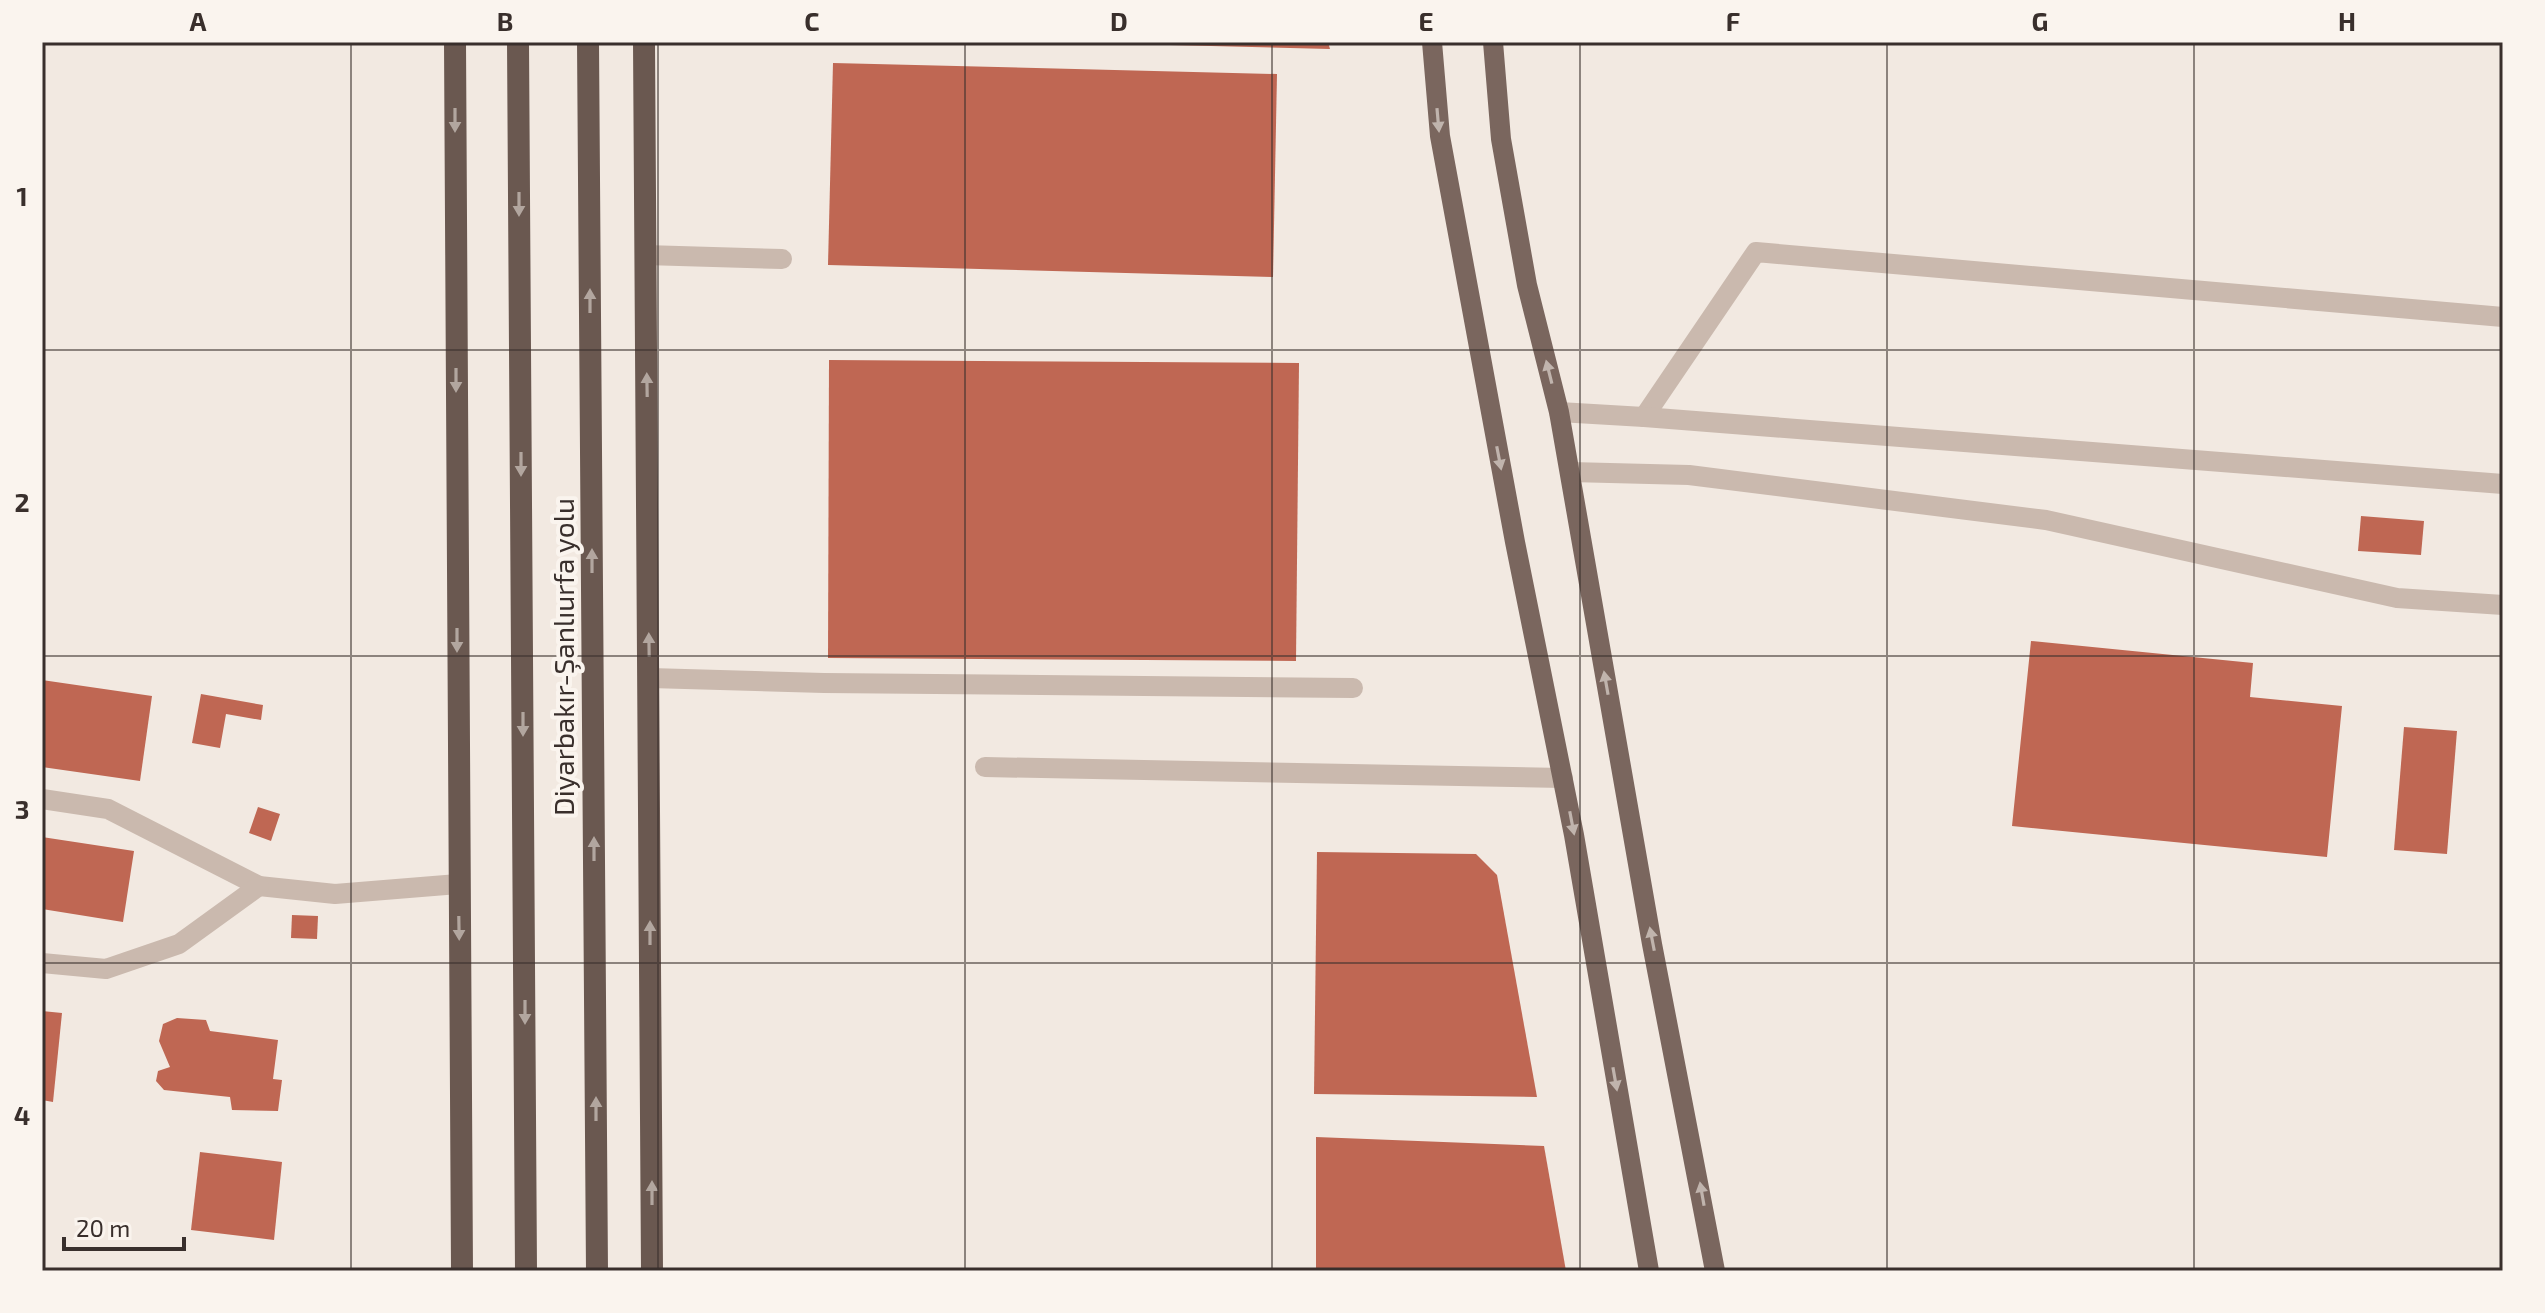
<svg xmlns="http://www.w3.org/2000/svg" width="2545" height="1313" font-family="'Exo 2',sans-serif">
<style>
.building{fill:#bf6753}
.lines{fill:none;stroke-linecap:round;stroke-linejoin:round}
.service{stroke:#cab9ae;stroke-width:20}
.minor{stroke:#cab9ae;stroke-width:20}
.primary{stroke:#7a665e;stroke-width:20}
.trunk{stroke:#6a5850;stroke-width:22}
.oneway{fill:#b2a69f}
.oneway2{fill:#c0b4ad}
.grid{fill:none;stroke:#392f2c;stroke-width:2;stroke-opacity:0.55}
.labels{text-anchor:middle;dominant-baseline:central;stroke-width:8;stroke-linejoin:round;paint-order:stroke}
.street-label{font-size:28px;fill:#392f2c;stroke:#faf4ee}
.neatline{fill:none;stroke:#392f2c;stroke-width:3}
.grid-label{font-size:26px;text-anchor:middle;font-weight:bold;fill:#392f2c}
</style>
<rect width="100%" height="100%" fill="#f2e9e1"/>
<g class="building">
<polygon points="1170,42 1328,42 1330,49 1170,45"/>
<polygon points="833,63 1277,74 1273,277 828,265"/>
<polygon points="829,360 1299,363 1296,661 828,658"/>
<polygon points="2361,516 2424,521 2421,555 2358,551"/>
<polygon points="2031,641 2253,663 2250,697 2342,706 2327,857 2012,826"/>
<polygon points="42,680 152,696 140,781 42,767"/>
<polygon points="201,694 263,705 261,720 226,714 220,748 192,743"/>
<polygon points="2404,727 2457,731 2447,854 2394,850"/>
<polygon points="258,807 280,814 271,841 249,833"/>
<polygon points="42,837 134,851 123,922 42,909"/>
<polygon points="1317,852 1476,854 1497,875 1537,1097 1314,1094"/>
<polygon points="292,915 318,916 317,939 291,938"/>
<polygon points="42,1011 62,1013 53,1102 42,1100"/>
<polygon points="177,1018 206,1020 210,1031 278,1040 273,1079 282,1080 278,1111 232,1110 230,1097 164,1090 156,1081 158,1071 170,1067 159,1041 163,1024"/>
<polygon points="1316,1137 1544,1146 1566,1271 1316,1271"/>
<polygon points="200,1152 282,1162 274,1240 191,1230"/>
</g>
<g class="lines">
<g class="service">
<polyline points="645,255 782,259"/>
<polyline points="1644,417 1756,252 2503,317"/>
<polyline points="1570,472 1689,475 2046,520 2397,598 2503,605"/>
<polyline points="650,678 824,683 1353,688"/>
<polyline points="985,767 1563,778"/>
<polyline points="42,799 108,809 259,886 335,894 458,884"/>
<polyline points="42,963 106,969 179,944 259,886"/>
</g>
<polyline class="minor" points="1559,412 1644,417 2503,484"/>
<g class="primary">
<polyline points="1432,42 1440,136 1515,542 1574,835 1649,1271"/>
<polyline points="1493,42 1501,139 1527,285 1559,412 1652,944 1715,1271"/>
</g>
<g class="trunk">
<polyline points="455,42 462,1271"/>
<polyline points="518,42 526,1271"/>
<polyline points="588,42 597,1271"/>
<polyline points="644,42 652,1271"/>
</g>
</g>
<defs><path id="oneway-solid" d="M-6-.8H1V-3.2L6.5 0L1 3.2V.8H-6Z" transform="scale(2)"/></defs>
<g class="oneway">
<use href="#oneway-solid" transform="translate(455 120) rotate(90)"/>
<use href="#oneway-solid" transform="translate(519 204) rotate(90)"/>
<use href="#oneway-solid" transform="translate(590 301) rotate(-90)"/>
<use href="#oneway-solid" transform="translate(456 380) rotate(90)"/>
<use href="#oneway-solid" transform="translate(647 385) rotate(-91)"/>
<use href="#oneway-solid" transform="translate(521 464) rotate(90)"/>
<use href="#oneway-solid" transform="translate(592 561) rotate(-90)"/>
<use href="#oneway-solid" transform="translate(457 640) rotate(90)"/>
<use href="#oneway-solid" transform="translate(649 645) rotate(-91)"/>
<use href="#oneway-solid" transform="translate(523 724) rotate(90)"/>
<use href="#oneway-solid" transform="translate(594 849) rotate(-90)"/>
<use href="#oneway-solid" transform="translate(459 928) rotate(89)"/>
<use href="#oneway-solid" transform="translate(650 933) rotate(-90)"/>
<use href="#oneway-solid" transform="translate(525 1012) rotate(90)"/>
<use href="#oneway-solid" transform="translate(596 1109) rotate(-90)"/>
<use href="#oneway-solid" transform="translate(652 1193) rotate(-90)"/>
</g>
<g class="oneway2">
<use href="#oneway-solid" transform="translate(1438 120) rotate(85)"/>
<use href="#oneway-solid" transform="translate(1549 372) rotate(-104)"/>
<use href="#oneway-solid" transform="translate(1499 458) rotate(79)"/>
<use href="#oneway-solid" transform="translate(1606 683) rotate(-100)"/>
<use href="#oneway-solid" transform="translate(1572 823) rotate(79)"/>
<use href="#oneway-solid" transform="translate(1652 939) rotate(-101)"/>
<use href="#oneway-solid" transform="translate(1615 1079) rotate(80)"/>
<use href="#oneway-solid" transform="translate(1702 1194) rotate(-100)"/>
</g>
<path class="grid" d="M 351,42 L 351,1271M 658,42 L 658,1271M 965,42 L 965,1271M 1272,42 L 1272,1271M 1580,42 L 1580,1271M 1887,42 L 1887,1271M 2194,42 L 2194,1271M 42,350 L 2503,350M 42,656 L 2503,656M 42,963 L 2503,963"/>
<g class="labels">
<g class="street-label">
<text transform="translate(563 657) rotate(-90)">Diyarbakır-Şanlıurfa yolu</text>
</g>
</g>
<rect width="2545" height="1313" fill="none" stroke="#faf4ee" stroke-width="88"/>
<path d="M64 1237v12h120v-12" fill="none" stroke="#392f2c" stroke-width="4"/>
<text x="76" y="1237" font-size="24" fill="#392f2c" stroke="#faf4ee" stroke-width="6" paint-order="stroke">20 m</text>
<rect x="44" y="44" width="2457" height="1225" class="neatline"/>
<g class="grid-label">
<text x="198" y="31">A</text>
<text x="505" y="31">B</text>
<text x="812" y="31">C</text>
<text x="1119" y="31">D</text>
<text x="1426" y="31">E</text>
<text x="1733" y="31">F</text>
<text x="2040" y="31">G</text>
<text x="2347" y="31">H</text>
<text x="22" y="206">1</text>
<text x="22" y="512">2</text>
<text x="22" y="819">3</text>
<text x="22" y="1125">4</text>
</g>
</svg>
